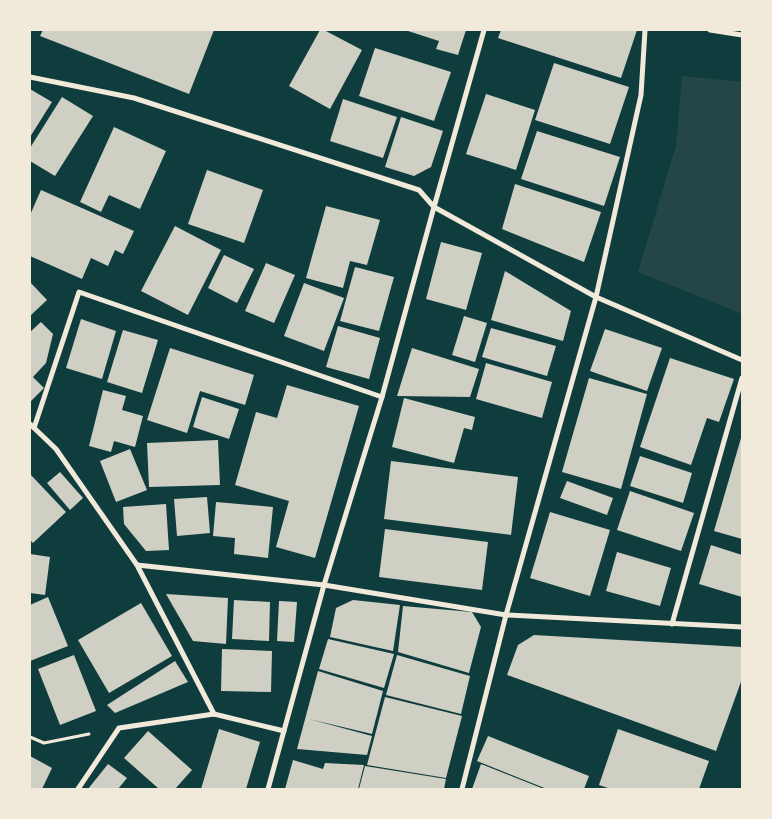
<svg xmlns="http://www.w3.org/2000/svg" width="772" height="819" font-family="Ubuntu,sans-serif">
<style>
.green{fill:#244646}
.building{fill:#cfcfc3}
.lines{fill:none;stroke-linecap:round;stroke-linejoin:round}
.path{stroke:#f1e9da;stroke-width:3}
.minor{stroke:#f1e9da;stroke-width:5}
</style>
<rect width="100%" height="100%" fill="#0f3d3e"/>
<polygon class="green" points="682,76 742,82 742,314 638,272 676,146"/>
<g class="building">
<polygon points="43,30 214,30 189,94 40,36"/>
<polygon points="320,30 324,30 362,50 330,109 289,86"/>
<polygon points="405,30 466,30 458,55 436,49 439,41"/>
<polygon points="501,30 637,30 621,78 498,38"/>
<polygon points="375,48 451,72 434,121 359,96"/>
<polygon points="554,63 629,87 610,144 535,120"/>
<polygon points="30,89 52,102 30,137"/>
<polygon points="486,94 535,110 516,170 466,154"/>
<polygon points="62,97 93,116 55,176 30,161 30,148"/>
<polygon points="343,99 397,117 383,158 330,141"/>
<polygon points="401,117 443,131 431,167 414,176 385,167"/>
<polygon points="114,127 166,151 140,209 109,195 101,212 80,202"/>
<polygon points="537,131 620,157 604,206 521,179"/>
<polygon points="207,170 263,190 244,243 188,224"/>
<polygon points="515,184 601,212 584,262 502,229"/>
<polygon points="41,190 134,231 123,254 115,250 108,266 91,258 82,279 30,256 30,215"/>
<polygon points="326,206 380,220 367,265 350,261 343,288 306,278"/>
<polygon points="175,226 221,250 188,315 141,291"/>
<polygon points="441,242 482,253 466,310 426,299"/>
<polygon points="224,255 254,269 237,303 208,288"/>
<polygon points="266,263 295,275 274,323 245,311"/>
<polygon points="355,267 394,277 379,331 340,321"/>
<polygon points="505,271 571,311 563,341 491,320"/>
<polygon points="30,282 47,300 30,316"/>
<polygon points="304,283 344,298 324,351 284,336"/>
<polygon points="464,316 487,323 475,362 452,355"/>
<polygon points="81,319 116,331 102,379 66,368"/>
<polygon points="41,322 53,334 46,363 33,377 44,388 30,402 30,332"/>
<polygon points="338,326 380,338 369,379 326,367"/>
<polygon points="491,328 556,346 547,376 482,357"/>
<polygon points="605,329 662,348 647,391 590,371"/>
<polygon points="123,330 158,340 142,393 107,382"/>
<polygon points="170,348 254,375 245,405 200,391 187,433 147,420"/>
<polygon points="412,348 479,369 470,397 397,396"/>
<polygon points="670,358 734,379 719,422 707,418 691,465 640,447"/>
<polygon points="486,363 552,382 542,418 476,399"/>
<polygon points="589,378 647,394 621,489 562,472"/>
<polygon points="287,385 359,406 315,558 276,547 289,501 235,485 256,412 277,418"/>
<polygon points="103,390 126,396 122,410 143,416 135,447 114,441 111,452 89,446"/>
<polygon points="202,397 239,409 229,439 193,427"/>
<polygon points="404,398 475,417 472,430 464,428 454,463 392,447"/>
<polygon points="741,438 742,438 742,539 714,531"/>
<polygon points="218,440 220,485 149,487 147,443"/>
<polygon points="130,449 147,490 116,502 100,461"/>
<polygon points="640,456 692,473 683,503 630,486"/>
<polygon points="391,461 518,477 511,535 384,519"/>
<polygon points="60,472 83,498 70,510 47,483"/>
<polygon points="30,474 66,512 33,543 30,540"/>
<polygon points="567,481 613,498 607,515 560,498"/>
<polygon points="630,491 694,513 681,551 617,530"/>
<polygon points="207,497 210,533 177,536 174,499"/>
<polygon points="216,502 273,507 268,558 234,554 235,538 213,536"/>
<polygon points="166,504 169,550 146,551 124,524 123,507"/>
<polygon points="550,512 610,530 590,596 530,578"/>
<polygon points="385,529 488,542 482,590 379,577"/>
<polygon points="711,545 742,555 742,597 699,584"/>
<polygon points="617,552 671,568 660,606 606,591"/>
<polygon points="30,554 50,557 45,595 30,593"/>
<polygon points="166,594 228,598 226,644 193,641"/>
<polygon points="48,597 68,646 30,661 30,605"/>
<polygon points="234,600 270,602 269,641 232,639"/>
<polygon points="353,600 400,605 393,651 330,637 336,608"/>
<polygon points="279,601 297,602 294,642 277,641"/>
<polygon points="141,603 172,656 109,693 78,640"/>
<polygon points="403,606 472,612 481,627 469,673 398,652"/>
<polygon points="534,635 742,647 742,679 716,751 507,675 518,645"/>
<polygon points="328,639 394,654 384,688 319,669"/>
<polygon points="222,649 272,651 271,692 221,691"/>
<polygon points="74,655 96,711 60,725 38,669"/>
<polygon points="397,655 470,676 461,714 386,695"/>
<polygon points="175,661 188,682 115,713 107,705"/>
<polygon points="318,671 383,691 372,734 309,719 372,736 367,755 297,749"/>
<polygon points="385,697 462,716 446,778 367,765"/>
<polygon points="219,729 260,742 246,789 201,789"/>
<polygon points="618,729 709,761 699,789 611,789 599,785"/>
<polygon points="148,731 192,770 175,789 159,789 124,758"/>
<polygon points="488,736 589,776 584,789 547,789 477,761"/>
<polygon points="30,756 52,768 42,789 30,789"/>
<polygon points="293,760 323,769 325,763 364,765 358,789 285,789"/>
<polygon points="108,764 127,778 118,789 88,789"/>
<polygon points="481,764 544,789 472,789"/>
<polygon points="365,766 446,779 444,789 359,789"/>
</g>
<g class="lines">
<polyline class="path" points="30,737 44,743 89,734"/>
<g class="minor">
<polyline points="710,30 742,35"/>
<polyline points="30,77 134,98 419,190 434,207 596,297 742,360"/>
<polyline points="30,424 56,449 137,565 214,714"/>
<polyline points="34,428 79,292 382,397"/>
<polyline points="137,565 324,585 506,615 742,627"/>
<polyline points="672,624 742,378"/>
<polyline points="78,789 119,728 214,714 284,731"/>
<polyline points="268,789 324,585 382,397 434,207 484,30"/>
<polyline points="462,789 506,615 596,297 641,95 645,30"/>
</g>
</g>
<rect width="772" height="819" fill="none" stroke="#f1e9da" stroke-width="62"/>
</svg>
